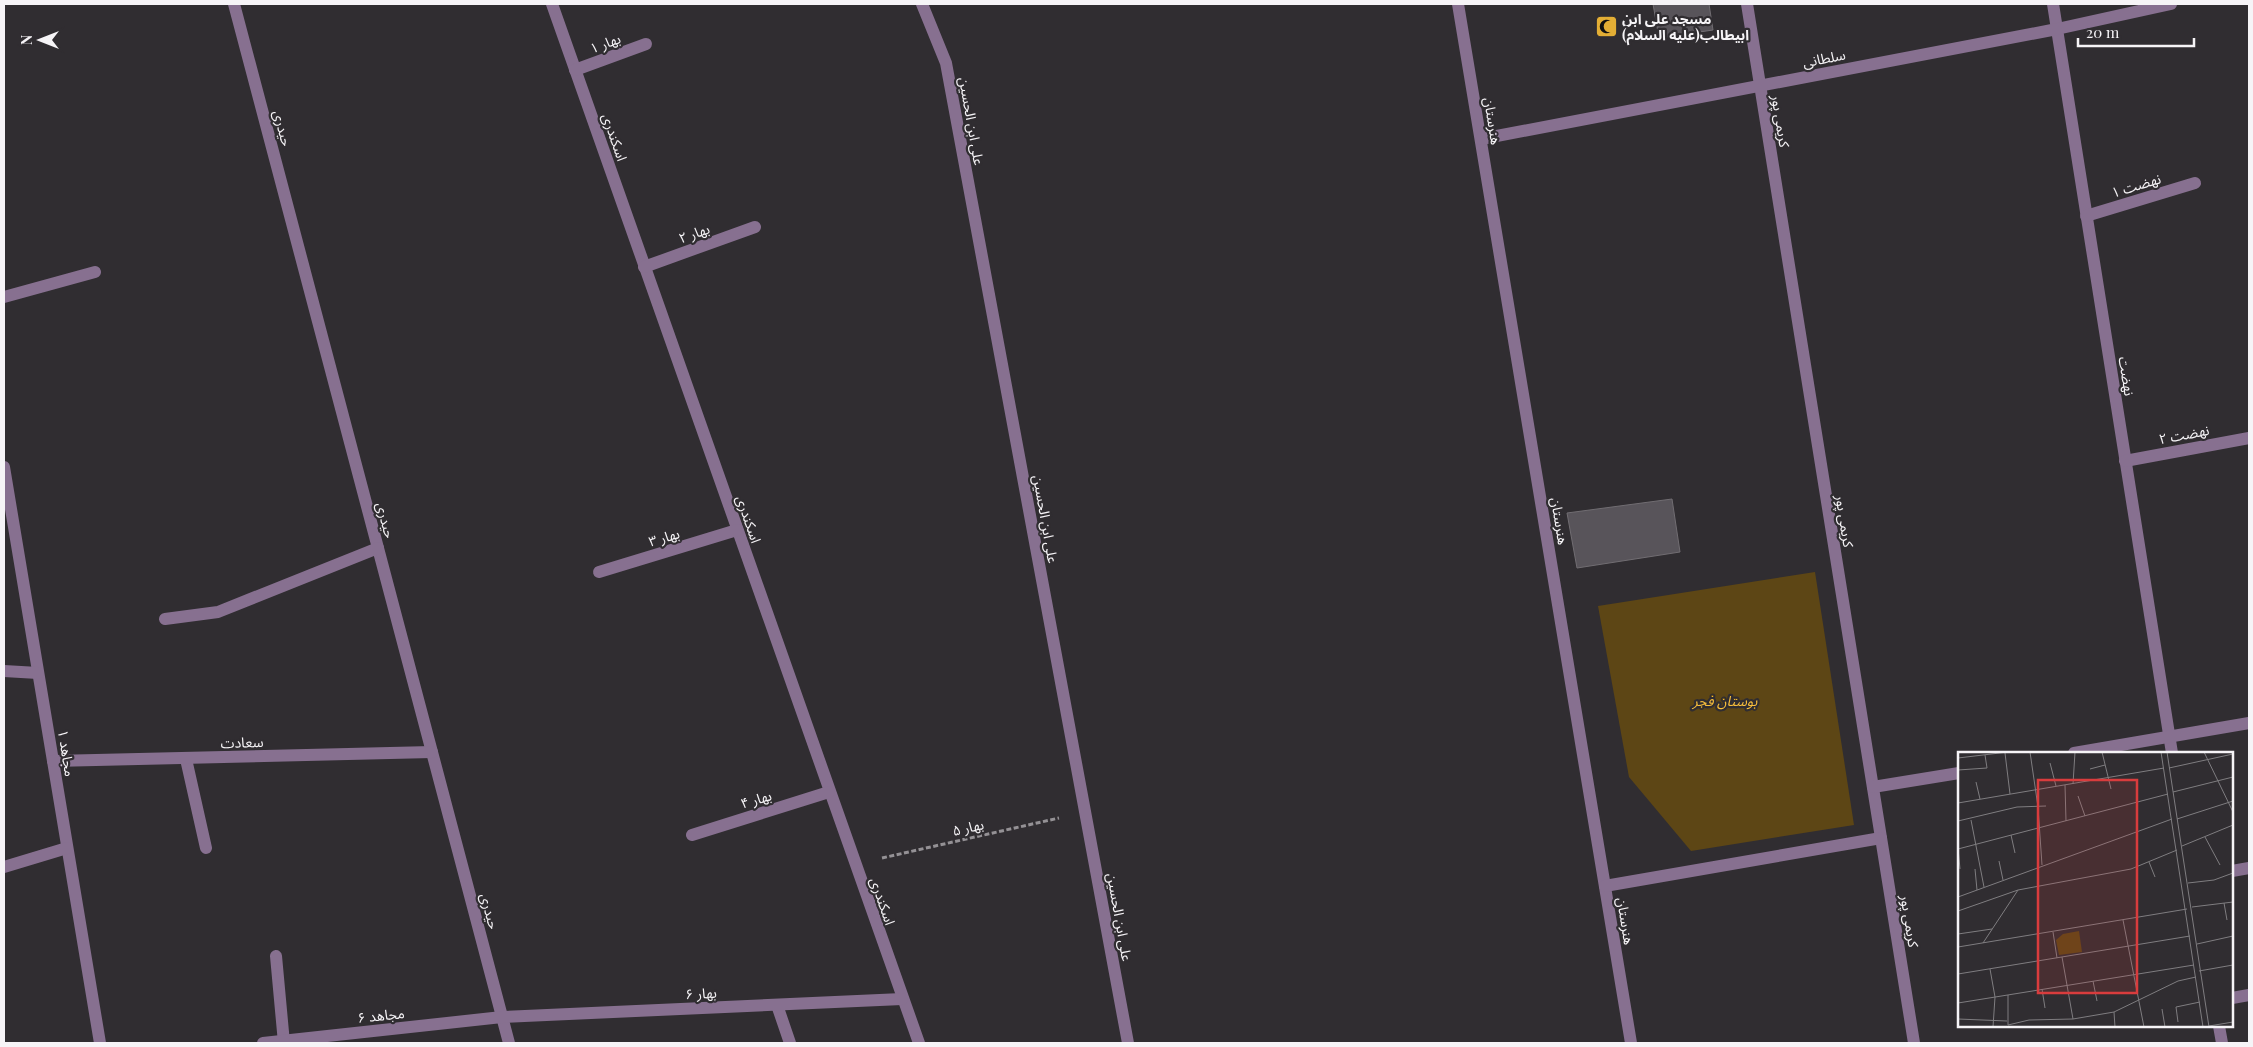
<svg xmlns="http://www.w3.org/2000/svg" width="2253" height="1047" font-family="'Playfair Display','Noto Sans Arabic',serif">
<style>
.green{fill:#5d4615}
.building{fill:#58545a;stroke:#716d72}
.lines{fill:none;stroke-linecap:round;stroke-linejoin:round}
.path{stroke:#949195;stroke-width:3;stroke-dasharray:5 2.5;stroke-linecap:butt}
.minor{stroke:#877090;stroke-width:12}
.labels{text-anchor:middle;dominant-baseline:central;stroke-width:4.5;stroke-linejoin:round;paint-order:stroke}
.poi-label{font-size:14px;font-weight:bold;fill:#f6f4f7;stroke:#302d31;text-anchor:start}
.street-label{font-size:14px;fill:#f6f4f7;stroke:#302d31}
.park-label{font-size:14px;font-style:italic;fill:#f8be3b;stroke:#302d31}
.inset-road{fill:none;stroke:#7f7d80;stroke-width:1}
.view{fill:#d93c3d;fill-opacity:0.15;stroke:#d93c3d;stroke-width:2.5}
.inset-edge{fill:none;stroke:#f6f4f7;stroke-width:2.5}
</style>
<rect width="100%" height="100%" fill="#302d31"/>
<polygon class="green" points="1815,572 1854,825 1691,851 1629,777 1598,606"/>
<g class="building">
<polygon points="1653,4 1709,4 1713,30 1659,38"/>
<polygon points="1672,499 1680,552 1577,568 1567,513"/>
</g>
<g class="lines">
<polyline class="path" points="882,858 1059,818"/>
<g class="minor">
<polyline points="234,4 509,1043"/>
<polyline points="552,4 919,1043"/>
<polyline points="922,4 946,63 1128,1043"/>
<polyline points="1458,4 1631,1043"/>
<polyline points="1747,4 1914,1043"/>
<polyline points="2053,4 2172,753"/>
<polyline points="575,70 646,44"/>
<polyline points="1481,139 2057,29 2171,4"/>
<polyline points="2086,216 2195,183"/>
<polyline points="644,267 755,227"/>
<polyline points="4,297 95,272"/>
<polyline points="2125,461 2249,438"/>
<polyline points="4,467 100,1043"/>
<polyline points="599,572 737,530"/>
<polyline points="165,619 218,612 378,548"/>
<polyline points="4,671 38,673"/>
<polyline points="2074,753 2249,723"/>
<polyline points="186,759 206,848"/>
<polyline points="53,761 432,752"/>
<polyline points="1873,787 1959,773"/>
<polyline points="692,835 829,792"/>
<polyline points="4,867 67,848"/>
<polyline points="2232,871 2249,868"/>
<polyline points="1605,886 1881,838"/>
<polyline points="276,956 284,1043"/>
<polyline points="2232,998 2249,995"/>
<polyline points="777,1005 790,1043"/>
<polyline points="2219,1026 2222,1043"/>
<polyline points="263,1043 502,1017 902,999"/>
</g>
</g>
<defs>
<symbol id="mosque-square" viewBox="-11 -11 22 22"><rect x="-9" y="-9" width="18" height="18" rx="4" fill="#e3ae35" stroke="#302d31"/><path d="M3.5-4.9A6 6 0 1 0 3.5 4.9A5 5 0 1 1 3.5-4.9Z" fill="#111"/></symbol>
</defs>
<g fill-rule="evenodd">
<use href="#mosque-square" x="1594" y="14" width="25" height="25"/>
</g>
<g class="labels">
<g class="poi-label">
<text x="1622" y="18">مسجد علی ابن<tspan x="1622" dy="16">ابیطالب(علیه السلام)</tspan></text>
</g>
<g class="street-label">
<text transform="translate(605 43) rotate(-21)">بهار ۱</text>
<text transform="translate(1824 58) rotate(-11)">سلطانی</text>
<text transform="translate(972 121) rotate(80)">علی ابن الحسین</text>
<text transform="translate(1493 121) rotate(81)">هنرستان</text>
<text transform="translate(1781 121) rotate(81)">کریمی پور</text>
<text transform="translate(283 128) rotate(75)">حیدری</text>
<text transform="translate(615 137) rotate(71)">اسکندری</text>
<text transform="translate(2136 185) rotate(-17)">نهضت ۱</text>
<text transform="translate(694 233) rotate(-20)">بهار ۲</text>
<text transform="translate(2127 376) rotate(81)">نهضت</text>
<text transform="translate(2184 434) rotate(-11)">نهضت ۲</text>
<text transform="translate(749 519) rotate(71)">اسکندری</text>
<text transform="translate(1046 519) rotate(80)">علی ابن الحسین</text>
<text transform="translate(386 520) rotate(75)">حیدری</text>
<text transform="translate(1560 521) rotate(81)">هنرستان</text>
<text transform="translate(1845 521) rotate(81)">کریمی پور</text>
<text transform="translate(664 537) rotate(-17)">بهار ۳</text>
<text transform="translate(242 742) rotate(-2)">سعادت</text>
<text transform="translate(67 753) rotate(81)">مجاهد ۱</text>
<text transform="translate(756 799) rotate(-17)">بهار ۴</text>
<text transform="translate(968 827) rotate(-13)">بهار ۵</text>
<text transform="translate(883 901) rotate(71)">اسکندری</text>
<text transform="translate(490 911) rotate(75)">حیدری</text>
<text transform="translate(1120 917) rotate(80)">علی ابن الحسین</text>
<text transform="translate(1626 921) rotate(81)">هنرستان</text>
<text transform="translate(1910 921) rotate(81)">کریمی پور</text>
<text transform="translate(701 993) rotate(-3)">بهار ۶</text>
<text transform="translate(381 1015) rotate(-6)">مجاهد ۶</text>
</g>
<g class="park-label">
<text x="1725" y="700">بوستان فجر</text>
</g>
</g>
<g transform="translate(1958 752)">
<rect width="275" height="275" fill="#302d31"/>
<path d="M 121,179 L 124,200 L 101,203 L 98,188 L 105,182 Z" fill="#5d4615"/>
<path class="inset-road" d="M 72,0 L 80,55 L 84,113M 144,0 L 153,37M 203,0 L 245,275M 209,0 L 251,275M 246,0 L 275,60M 47,1 L 52,42M 0,6 L 50,0M 92,11 L 98,34M 211,16 L 275,2M 132,17 L 147,13M 0,18 L 29,16 L 27,3M 18,30 L 22,47M 115,32 L 117,0M 107,33 L 108,69M 215,40 L 275,25M 120,44 L 127,64M 0,51 L 206,16M 219,67 L 275,49M 13,68 L 26,135M 0,69 L 59,55 L 88,54M 53,83 L 57,101M 247,85 L 262,113M 224,94 L 275,73M 0,96 L 2,117M 0,97 L 210,42M 41,109 L 45,128M 191,110 L 197,125M 17,117 L 19,138M 230,131 L 256,128 L 275,121M 0,145 L 214,67M 266,151 L 269,168M 234,155 L 275,150M 0,159 L 60,138 L 173,117 L 219,98M 165,168 L 186,275M 95,180 L 99,206M 0,182 L 34,177M 25,191 L 60,138M 239,192 L 275,184M 0,195 L 229,157M 104,205 L 115,267M 32,217 L 37,245 L 35,275M 241,219 L 275,213M 0,222 L 232,184M 135,229 L 139,249M 84,237 L 87,256M 0,251 L 236,213M 204,257 L 207,275M 156,260 L 157,275M 0,267 L 49,269M 220,270 L 218,255 L 242,250M 50,273 L 71,268 L 115,267 L 156,260 L 220,229 L 238,225M 50,273 L 50,243M 251,274 L 275,270"/>
<path class="view" d="M 80,28 L 179,28 L 179,241 L 80,241 Z"/>
<rect width="275" height="275" class="inset-edge"/>
</g>
<rect width="2253" height="1047" fill="none" stroke="#f6f4f7" stroke-width="10"/>
<g transform="translate(40 40) rotate(270)" stroke="#302d31" stroke-width="4" paint-order="stroke">
<path d="M0-4L9 19L0 12L-9 19Z" fill="#f6f4f7"/>
<text y="-8" font-size="14" font-weight="bold" text-anchor="middle" fill="#f6f4f7">N</text>
</g>
<path d="M2078 38v8h116v-8" fill="none" stroke="#f6f4f7" stroke-width="2.5"/>
<text x="2086" y="38" font-size="15" fill="#f6f4f7" stroke="#302d31" stroke-width="4" paint-order="stroke">20 m</text>
</svg>
